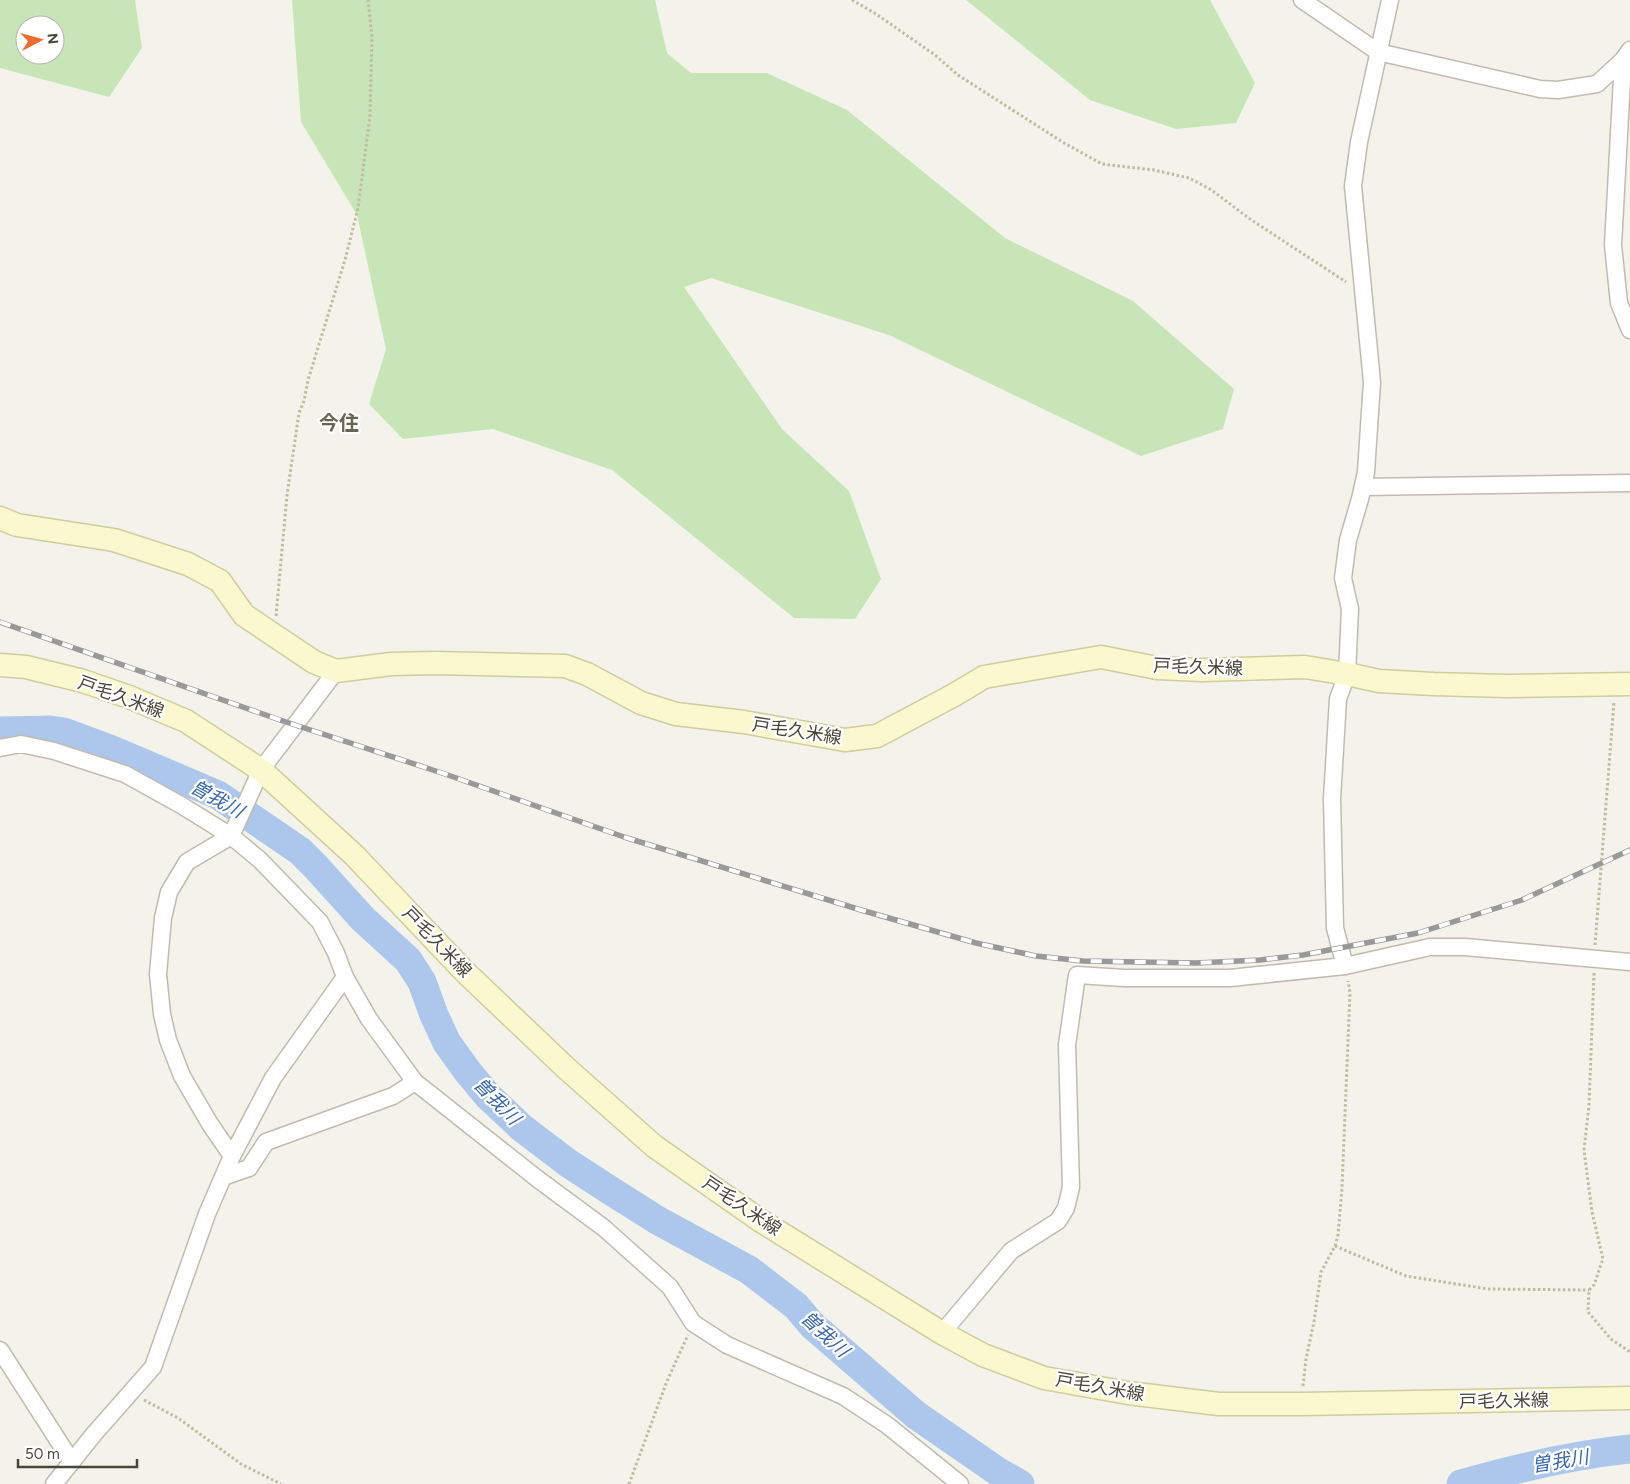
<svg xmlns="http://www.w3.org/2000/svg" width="1630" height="1484" font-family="Figtree,'Noto Sans JP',sans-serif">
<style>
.green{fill:#c8e5b7;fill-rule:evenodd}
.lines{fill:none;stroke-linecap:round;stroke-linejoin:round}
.river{stroke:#adc7ec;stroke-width:29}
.minor-casing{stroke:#bfbcae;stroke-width:19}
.secondary-casing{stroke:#d0cc9e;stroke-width:25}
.path{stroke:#c0bba0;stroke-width:3;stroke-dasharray:2.5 2.5;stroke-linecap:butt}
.minor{stroke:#fff;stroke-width:16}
.secondary{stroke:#fbf8cf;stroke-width:22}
.rail-casing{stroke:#999;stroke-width:5.5}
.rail{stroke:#fff;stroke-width:4;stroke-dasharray:11;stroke-linecap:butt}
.labels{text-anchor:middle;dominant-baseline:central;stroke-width:4.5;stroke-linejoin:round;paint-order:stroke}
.street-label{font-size:18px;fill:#484539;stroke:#fff}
.water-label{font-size:19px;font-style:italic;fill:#3968ad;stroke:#fff}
.quarter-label{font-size:20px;font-weight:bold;fill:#6a6551;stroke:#fff}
</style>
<rect width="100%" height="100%" fill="#f4f3eb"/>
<g class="green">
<path d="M 0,0 L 135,0 L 142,48 L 109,97 L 0,68 ZM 25,25 L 55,25 L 55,55 L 25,55 Z"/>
<polygon points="292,0 655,0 667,53 691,73 767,73 847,110 1005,238 1133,301 1234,389 1223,429 1141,456 889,335 711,278 684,287 782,429 849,491 881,579 855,619 794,618 612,470 493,429 403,439 369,404 386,349 357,215 301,122"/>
<polygon points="966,0 1210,0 1255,83 1236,123 1176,129 1090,100"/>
</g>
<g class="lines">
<g class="river">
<polyline points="0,731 50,730 64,732 110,749 218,795 300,851 316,867 363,919 408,960 422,982 434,1015 447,1043 468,1072 488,1096 522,1128 568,1163 608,1189 657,1220 749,1270 796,1306 812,1325 916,1415 997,1471 1020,1484"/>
<path d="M 1461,1484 C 1517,1468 1572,1455 1630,1449"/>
</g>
<defs>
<g id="minor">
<polyline points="1302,0 1378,52 1540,89 1558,90 1597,84 1623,60 1630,50"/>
<polyline points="1623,60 1613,245 1619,303 1630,330"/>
<polyline points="1363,487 1630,483"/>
<polyline points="0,748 21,744 54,751 125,774 181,805 231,836 260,860 320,922 336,953 345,977 369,1019 415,1082 539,1180 604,1228 670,1287 693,1323 727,1345 843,1396 887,1425 960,1484"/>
<polyline points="1345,966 1335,928 1332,799 1338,699 1347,674 1350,609 1343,578 1348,540 1360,499 1366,472 1372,382 1353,186 1359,142 1390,0"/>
<polyline points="232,1156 210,1124 182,1076 168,1040 162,1014 158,974 163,918 169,892 187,862 231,836 261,770 336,671"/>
<polyline points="223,1177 249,1168 266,1142 393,1096 415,1082"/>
<polyline points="942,1333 1011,1251 1058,1221 1066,1208 1071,1187 1067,1045 1077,975 1124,978 1230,978 1345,966 1430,947 1465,947 1630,962"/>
<polyline points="0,1350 72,1462"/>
<polyline points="54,1484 94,1434 153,1367 207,1214 232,1156 273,1078 345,977"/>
</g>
<g id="secondary">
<polyline points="0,518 17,525 114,540 188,564 220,581 244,615 314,662 336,671 391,664 435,663 565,666 587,674 641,703 676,714 744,722 845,740 877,736 954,695 984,677 1101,657 1157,668 1202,670 1305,667 1347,674 1379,681 1433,684 1506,686 1630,684"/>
<polyline points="0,665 26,667 83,681 129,697 186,721 261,770 354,855 464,971 566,1068 654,1146 761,1221 942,1333 983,1355 1044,1378 1128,1393 1219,1404 1302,1404 1630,1398"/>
</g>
</defs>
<use href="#minor" class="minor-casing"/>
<use href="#secondary" class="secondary-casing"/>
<g class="path">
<polyline points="852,0 876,14 935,55 958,75 1064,143 1102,164 1154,170 1189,178 1210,189 1250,219 1346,282"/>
<polyline points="276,616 287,495 299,413 304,401 308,380 345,260 358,208 370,116 372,37 368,0"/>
<polyline points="1595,945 1614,702"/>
<polyline points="1594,973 1589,1105 1584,1150 1592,1212 1603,1259 1594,1285 1589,1290 1588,1312 1611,1339 1630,1352"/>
<polyline points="1335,1246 1406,1276 1488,1289 1589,1290"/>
<polyline points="1303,1386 1306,1359 1314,1322 1321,1272 1335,1246 1338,1235 1342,1188 1350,992 1348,981"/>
<polyline points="144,1400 178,1418 241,1464 281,1484"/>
<polyline points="629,1484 667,1381 688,1335"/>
</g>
<use href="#minor" class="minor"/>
<use href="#secondary" class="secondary"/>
<defs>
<polyline id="rail" points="0,622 280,720 445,774 624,837 861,910 976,943 1036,956 1083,961 1196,963 1260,960 1303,955 1418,933 1522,900 1630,850"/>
</defs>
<use href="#rail" class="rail-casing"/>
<use href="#rail" class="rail"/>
</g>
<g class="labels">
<g class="street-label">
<text transform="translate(1198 667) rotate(2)">戸毛久米線</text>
<text transform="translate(121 697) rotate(20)">戸毛久米線</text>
<text transform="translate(797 731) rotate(9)">戸毛久米線</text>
<text transform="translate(437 942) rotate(46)">戸毛久米線</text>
<text transform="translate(742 1206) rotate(34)">戸毛久米線</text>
<text transform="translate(1100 1387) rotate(10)">戸毛久米線</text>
<text transform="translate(1504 1401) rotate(-1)">戸毛久米線</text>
</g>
<g class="water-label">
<text transform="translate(217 799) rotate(29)">曽我川</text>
<text transform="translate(497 1101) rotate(46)">曽我川</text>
<text transform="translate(825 1334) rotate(43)">曽我川</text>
<text transform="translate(1560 1461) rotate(-9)">曽我川</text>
</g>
<g class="quarter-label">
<text x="339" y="423">今住</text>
</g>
</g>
<g transform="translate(40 40) rotate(84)"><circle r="24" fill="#ffffff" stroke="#b6b5b0"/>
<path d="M0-4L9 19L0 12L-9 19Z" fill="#ea6b2c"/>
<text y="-8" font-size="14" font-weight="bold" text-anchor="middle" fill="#484539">N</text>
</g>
<path d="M18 1459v8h119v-8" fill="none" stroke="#484539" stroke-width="2.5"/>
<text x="25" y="1459" font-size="15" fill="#484539" stroke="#ffffff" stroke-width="4" paint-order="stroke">50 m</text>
</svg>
